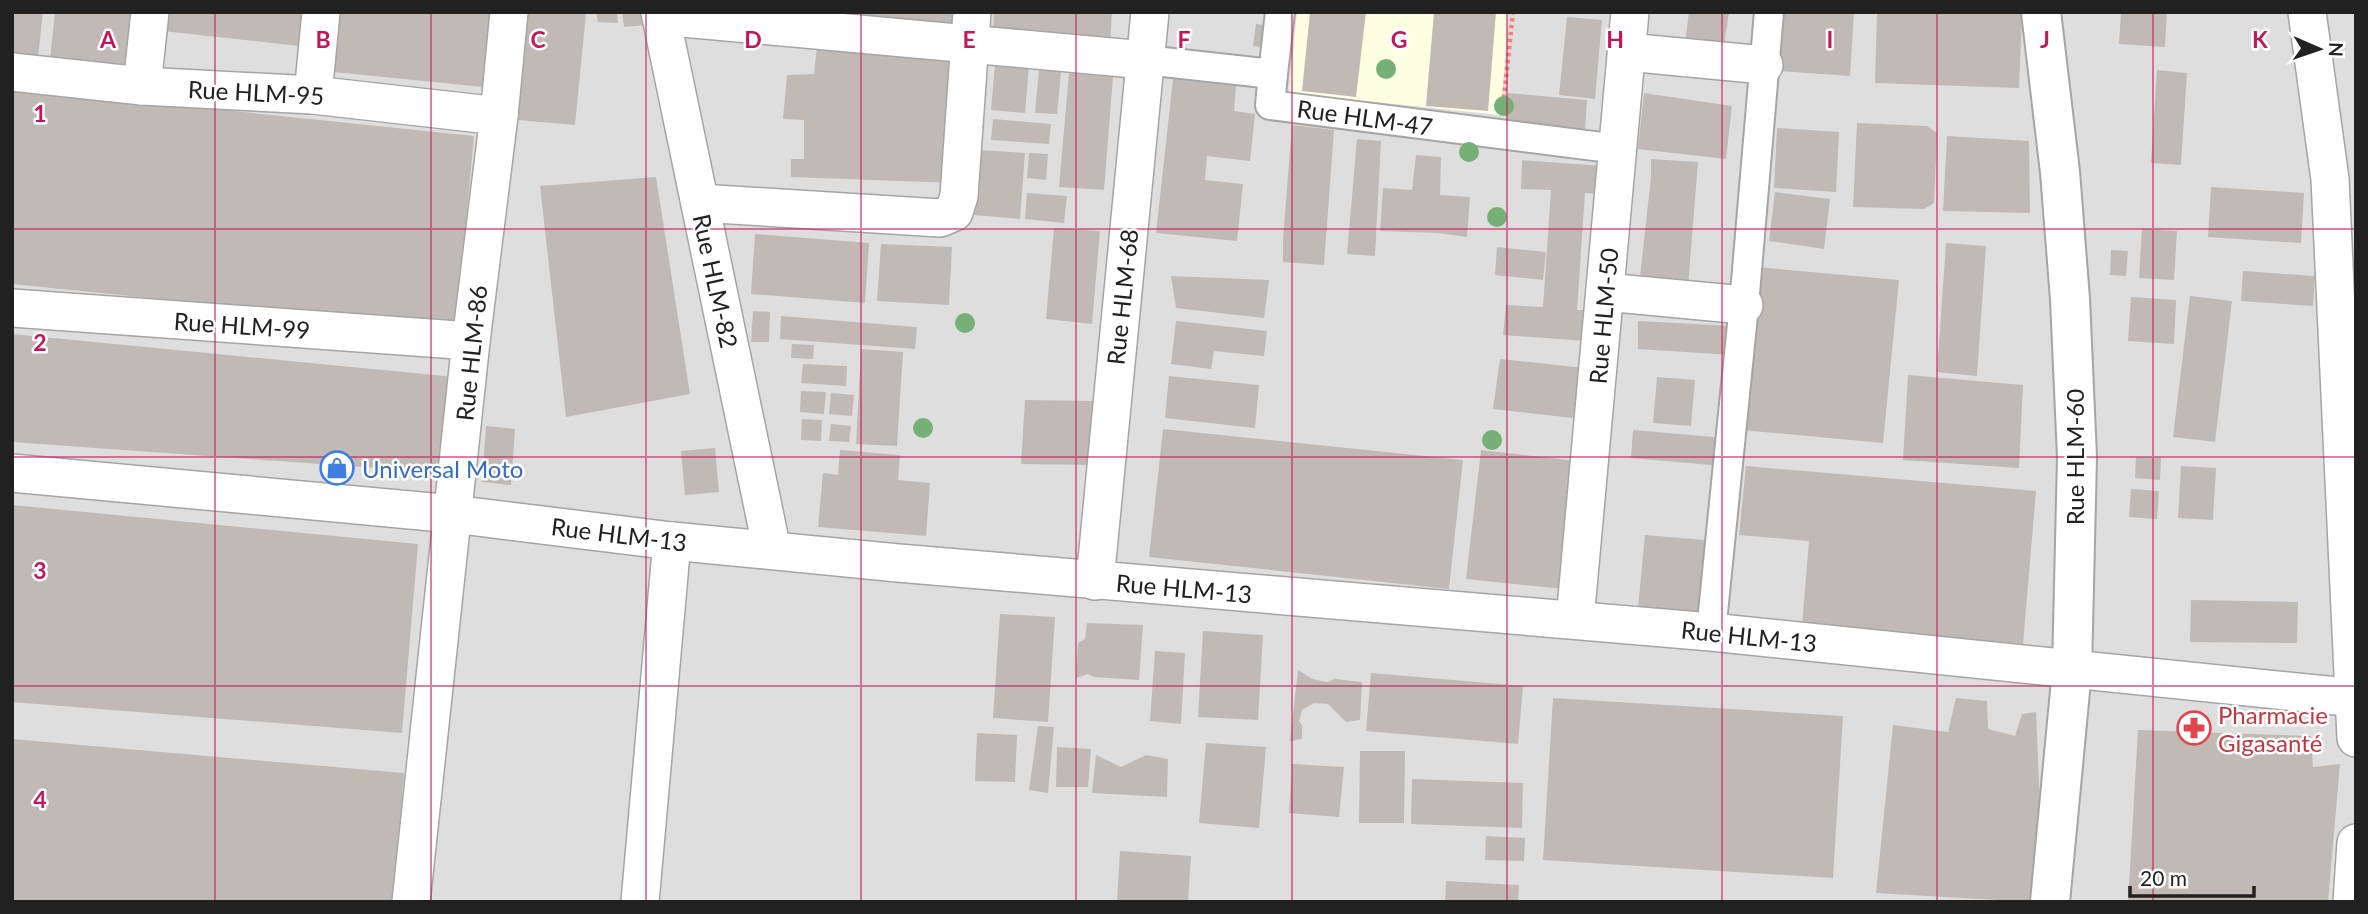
<svg xmlns="http://www.w3.org/2000/svg" width="2368" height="914" font-family="Lato,sans-serif">
<style>
.residential{fill:#dfdede}
.education{fill:#fefee3}
.building{fill:#c1bab4}
.lines{fill:none;stroke-linecap:round;stroke-linejoin:round}
.pedestrian-casing{stroke:#a5a5a5;stroke-width:32}
.minor-casing{stroke:#a5a5a5;stroke-width:40}
.tertiary-casing{stroke:#a5a5a5;stroke-width:42}
.path{stroke:#f68274;stroke-width:4.5;stroke-dasharray:3.5 3.5;stroke-linecap:butt}
.pedestrian{stroke:#fff;stroke-width:28}
.minor{stroke:#fff;stroke-width:37}
.tertiary{stroke:#fff;stroke-width:38}
.tree{fill:#75b076}
.grid{fill:none;stroke:#c2185b;stroke-width:2;stroke-opacity:0.55}
.labels{text-anchor:middle;dominant-baseline:central;stroke-width:5;stroke-linejoin:round;paint-order:stroke}
.street-label{font-size:24px;fill:#212121;stroke:#fff}
.shop-label{font-size:24px;fill:#366cbe;stroke:#fff;text-anchor:start}
.health-label{font-size:24px;fill:#be3a42;stroke:#fff;text-anchor:start}
.grid-label{font-size:23px;text-anchor:middle;font-weight:bold;fill:#c2185b;stroke:#fff;stroke-width:5;stroke-linejoin:round;paint-order:stroke}
</style>
<rect width="100%" height="100%" fill="#f1eee8"/>
<rect class="residential" x="12" y="12" width="2344" height="890"/>
<polygon class="education" points="1297,12 1508,12 1501,115 1289,93"/>
<g class="building">
<polygon points="12,12 43,12 38,58 12,55"/>
<polygon points="55,12 133,12 127,67 50,59"/>
<polygon points="165,12 302,12 299,46 163,31"/>
<polygon points="340,12 491,12 483,87 334,72"/>
<polygon points="528,12 586,13 575,125 518,120"/>
<polygon points="596,12 617,12 618,23 598,22"/>
<polygon points="622,12 644,12 645,25 624,27"/>
<polygon points="747,12 956,12 955,28"/>
<polygon points="994,12 1112,12 1110,44 993,36"/>
<polygon points="1310,12 1366,12 1356,97 1302,91"/>
<polygon points="1434,12 1496,12 1488,111 1426,106"/>
<polygon points="1689,12 1729,12 1724,45 1685,43"/>
<polygon points="1784,12 1854,12 1850,76 1779,71"/>
<polygon points="1877,12 2022,12 2019,88 1875,83"/>
<polygon points="2121,12 2167,12 2165,47 2119,44"/>
<polygon points="1567,17 1602,20 1595,99 1559,95"/>
<polygon points="1256,24 1289,27 1287,51 1253,46"/>
<polygon points="817,46 960,59 954,183 791,177 791,159 804,159 804,120 783,119 787,75 814,74"/>
<polygon points="995,64 1029,67 1025,113 991,110"/>
<polygon points="1039,70 1061,72 1057,114 1035,113"/>
<polygon points="2157,70 2187,73 2181,165 2151,163"/>
<polygon points="1069,73 1113,77 1104,190 1059,187"/>
<polygon points="1173,79 1236,86 1234,111 1255,114 1250,161 1207,156 1205,180 1243,184 1237,241 1156,233"/>
<polygon points="12,88 474,136 456,329 12,284"/>
<polygon points="1508,93 1587,100 1585,129 1506,127"/>
<polygon points="1644,93 1732,106 1726,159 1638,149"/>
<polygon points="993,119 1051,124 1049,144 991,140"/>
<polygon points="1857,123 1927,126 1937,133 1934,203 1924,209 1853,207"/>
<polygon points="1292,125 1334,130 1324,265 1283,262 1283,239"/>
<polygon points="1777,128 1839,132 1836,192 1774,188"/>
<polygon points="1947,136 2029,141 2030,213 1943,211"/>
<polygon points="1357,139 1381,141 1375,256 1347,254"/>
<polygon points="979,150 1025,153 1020,219 974,215"/>
<polygon points="1029,153 1048,154 1046,180 1027,178"/>
<polygon points="1416,155 1441,157 1440,195 1470,197 1467,237 1438,233 1380,231 1383,188 1412,190"/>
<polygon points="1651,159 1698,162 1688,287 1639,286 1651,177"/>
<polygon points="1522,160 1604,166 1603,194 1585,193 1577,310 1590,310 1587,341 1503,335 1506,305 1543,307 1551,190 1521,189"/>
<polygon points="656,177 690,394 566,417 540,186"/>
<polygon points="2211,187 2304,193 2301,243 2208,237"/>
<polygon points="1775,192 1830,199 1824,249 1769,241"/>
<polygon points="1027,193 1067,196 1064,223 1025,219"/>
<polygon points="1054,228 1100,231 1092,324 1046,319"/>
<polygon points="2142,229 2177,231 2174,280 2139,278"/>
<polygon points="755,234 869,243 865,303 751,294"/>
<polygon points="1946,243 1986,246 1977,376 1937,372"/>
<polygon points="881,244 952,247 949,305 877,301"/>
<polygon points="1497,247 1546,252 1543,280 1495,275"/>
<polygon points="2111,250 2128,251 2126,276 2110,275"/>
<polygon points="1757,267 1899,280 1883,443 1742,430"/>
<polygon points="2243,271 2315,276 2313,306 2241,301"/>
<polygon points="1171,276 1269,280 1264,318 1176,308"/>
<polygon points="2190,296 2232,301 2215,442 2173,437"/>
<polygon points="2131,297 2176,300 2174,344 2128,341"/>
<polygon points="753,311 770,312 769,342 751,342"/>
<polygon points="781,316 917,327 915,349 780,339"/>
<polygon points="1176,321 1267,331 1264,356 1214,351 1211,369 1171,364"/>
<polygon points="1638,321 1734,326 1733,355 1638,349"/>
<polygon points="12,334 455,377 446,473 12,442"/>
<polygon points="792,344 814,345 813,359 791,358"/>
<polygon points="861,349 903,352 897,446 856,444"/>
<polygon points="1500,359 1585,368 1582,419 1493,409"/>
<polygon points="803,364 847,366 846,386 801,383"/>
<polygon points="1908,375 2023,385 2019,468 1903,460"/>
<polygon points="1169,376 1259,385 1255,428 1165,418"/>
<polygon points="1657,377 1695,380 1691,426 1653,423"/>
<polygon points="801,391 826,392 824,414 800,412"/>
<polygon points="831,393 854,395 852,416 829,414"/>
<polygon points="1025,400 1094,401 1091,465 1021,464"/>
<polygon points="802,419 822,420 821,441 801,440"/>
<polygon points="831,424 851,426 849,442 829,441"/>
<polygon points="486,426 515,429 511,485 482,482"/>
<polygon points="1163,429 1463,460 1449,589 1149,557"/>
<polygon points="1633,430 1725,438 1722,466 1631,458"/>
<polygon points="715,448 719,492 685,495 681,451"/>
<polygon points="840,450 900,455 898,480 930,483 926,536 818,527 823,473 838,475"/>
<polygon points="1481,450 1577,461 1563,589 1466,579"/>
<polygon points="2136,457 2161,458 2160,480 2135,478"/>
<polygon points="1746,466 2036,491 2023,644 1802,625 1809,541 1739,535"/>
<polygon points="2181,466 2216,468 2213,520 2178,518"/>
<polygon points="2131,489 2159,491 2157,519 2129,517"/>
<polygon points="12,505 418,544 402,733 12,702"/>
<polygon points="1645,535 1705,540 1702,613 1638,608"/>
<polygon points="2191,600 2298,602 2297,643 2190,642"/>
<polygon points="1000,614 1055,617 1048,722 993,718"/>
<polygon points="1087,623 1143,625 1139,680 1094,677 1088,674 1076,678 1078,643 1085,639"/>
<polygon points="1203,631 1263,635 1258,720 1198,717"/>
<polygon points="1155,651 1185,653 1181,724 1150,721"/>
<polygon points="1298,670 1312,679 1327,682 1335,679 1362,682 1360,720 1346,722 1328,704 1314,703 1302,710 1299,721 1302,725 1302,739 1290,741"/>
<polygon points="1371,673 1523,686 1518,744 1366,731"/>
<polygon points="1553,698 1843,716 1833,878 1543,860"/>
<polygon points="1956,698 1987,701 1988,729 2015,736 2022,714 2036,712 2040,807 2032,902 1876,893 1893,725 1948,732"/>
<polygon points="1038,726 1054,727 1048,793 1029,790"/>
<polygon points="2138,730 2311,736 2313,767 2340,764 2328,902 2128,902"/>
<polygon points="977,733 1017,735 1015,782 975,781"/>
<polygon points="12,739 404,773 393,902 36,902 12,900"/>
<polygon points="1206,743 1266,747 1259,828 1199,823"/>
<polygon points="1057,747 1091,749 1088,787 1056,787"/>
<polygon points="1360,751 1405,751 1404,823 1359,823"/>
<polygon points="1096,755 1121,767 1146,755 1168,759 1167,797 1092,793"/>
<polygon points="1292,764 1344,767 1339,817 1289,813"/>
<polygon points="1412,779 1523,783 1522,828 1411,824"/>
<polygon points="1486,836 1525,838 1524,861 1485,860"/>
<polygon points="1120,851 1191,856 1188,902 1117,902"/>
<polygon points="1446,881 1519,885 1518,902 1445,902"/>
</g>
<g class="lines">
<defs>
<g id="pedestrian">
<polyline points="1145,60 1273,74 1270,105 1618,149"/>
<polyline points="1273,74 1280,12"/>
<polyline points="1711,632 1744,305 1769,12"/>
</g>
<g id="minor">
<polyline points="660,12 772,550"/>
<polyline points="2307,12 2330,179 2356,738"/>
<polyline points="661,16 1145,60"/>
<polyline points="1627,52 1764,65"/>
<polyline points="12,72 142,86 313,95 499,116"/>
<polyline points="142,86 150,12"/>
<polyline points="313,95 321,12"/>
<polyline points="700,203 940,218 954,212 959,196 972,12"/>
<polyline points="1605,292 1744,305"/>
<polyline points="12,308 471,341"/>
<polyline points="12,473 453,514 672,541 898,563 1711,632 2356,698"/>
<polyline points="1095,581 1150,12"/>
<polyline points="1575,620 1630,12"/>
<polyline points="411,902 471,341 499,116 509,12"/>
<polyline points="640,902 672,541"/>
<polyline points="2352,902 2356,843"/>
</g>
<polyline id="tertiary" points="2041,12 2060,172 2070,299 2077,457 2072,670 2050,902"/>
</defs>
<use href="#pedestrian" class="pedestrian-casing"/>
<use href="#minor" class="minor-casing"/>
<use href="#tertiary" class="tertiary-casing"/>
<polyline class="path" points="1504,98 1513,12"/>
<use href="#pedestrian" class="pedestrian"/>
<use href="#minor" class="minor"/>
<use href="#tertiary" class="tertiary"/>
</g>
<g class="tree">
<circle cx="1386" cy="69" r="10"/>
<circle cx="1504" cy="106" r="10"/>
<circle cx="1469" cy="152" r="10"/>
<circle cx="1497" cy="217" r="10"/>
<circle cx="965" cy="323" r="10"/>
<circle cx="923" cy="428" r="10"/>
<circle cx="1492" cy="440" r="10"/>
</g>
<path class="grid" d="M 215,12 L 215,902M 431,12 L 431,902M 646,12 L 646,902M 861,12 L 861,902M 1076,12 L 1076,902M 1292,12 L 1292,902M 1507,12 L 1507,902M 1722,12 L 1722,902M 1937,12 L 1937,902M 2153,12 L 2153,902M 12,229 L 2356,229M 12,457 L 2356,457M 12,686 L 2356,686"/>
<defs>
<symbol id="shop-ring" viewBox="-11 -11 22 22"><circle r="9.5" fill="#fff" stroke="#3f7fe0" stroke-width="1.5"/><path d="M-5-2.5h2.3a2.7 3.5 0 0 1 5.4 0H5L5.5 6h-11ZM-1.5-2.5h3a1.5 2.3 0 0 0-3 0Z" fill="#3f7fe0"/></symbol>
<symbol id="pharmacy-ring" viewBox="-11 -11 22 22"><circle r="9.5" fill="#fff" stroke="#e0444e" stroke-width="1.5"/><path d="M-2-6h4v4h4v4h-4v4h-4v-4h-4v-4h4Z" fill="#e0444e"/></symbol>
</defs>
<g fill-rule="evenodd">
<use href="#shop-ring" x="318" y="449" width="38" height="38"/>
<use href="#pharmacy-ring" x="2175" y="709" width="38" height="38"/>
</g>
<g class="labels">
<g class="street-label">
<text transform="translate(256 92) rotate(3)">Rue HLM-95</text>
<text transform="translate(1365 117) rotate(8)">Rue HLM-47</text>
<text transform="translate(716 281) rotate(78)">Rue HLM-82</text>
<text transform="translate(1122 297) rotate(-84)">Rue HLM-68</text>
<text transform="translate(1603 316) rotate(-85)">Rue HLM-50</text>
<text transform="translate(242 325) rotate(4)">Rue HLM-99</text>
<text transform="translate(471 353) rotate(-84)">Rue HLM-86</text>
<text transform="translate(2074 457) rotate(-90)">Rue HLM-60</text>
<text transform="translate(619 534) rotate(7)">Rue HLM-13</text>
<text transform="translate(1184 588) rotate(5)">Rue HLM-13</text>
<text transform="translate(1749 636) rotate(6)">Rue HLM-13</text>
</g>
<g class="shop-label">
<text x="362" y="468">Universal Moto</text>
</g>
<g class="health-label">
<text x="2218" y="714">Pharmacie<tspan x="2218" dy="28">Gigasanté</tspan></text>
</g>
</g>
<g class="grid-label">
<text x="108" y="48">A</text>
<text x="323" y="48">B</text>
<text x="538" y="48">C</text>
<text x="753" y="48">D</text>
<text x="969" y="48">E</text>
<text x="1184" y="48">F</text>
<text x="1399" y="48">G</text>
<text x="1615" y="48">H</text>
<text x="1830" y="48">I</text>
<text x="2045" y="48">J</text>
<text x="2260" y="48">K</text>
<text x="40" y="122">1</text>
<text x="40" y="351">2</text>
<text x="40" y="579">3</text>
<text x="40" y="808">4</text>
</g>
<rect width="2368" height="914" fill="none" stroke="#212121" stroke-width="28"/>
<g transform="translate(2319 49) rotate(92)" stroke="#ffffff" stroke-width="5" paint-order="stroke">
<path d="M0-5L12 26L0 18L-12 26Z" fill="#212121"/>
<text y="-10" font-size="19" font-weight="bold" text-anchor="middle" fill="#212121">N</text>
</g>
<path d="M2130 886v10h124v-10" fill="none" stroke="#212121" stroke-width="3.5"/>
<text x="2140" y="886" font-size="21" fill="#212121" stroke="#ffffff" stroke-width="5" paint-order="stroke">20 m</text>
</svg>
